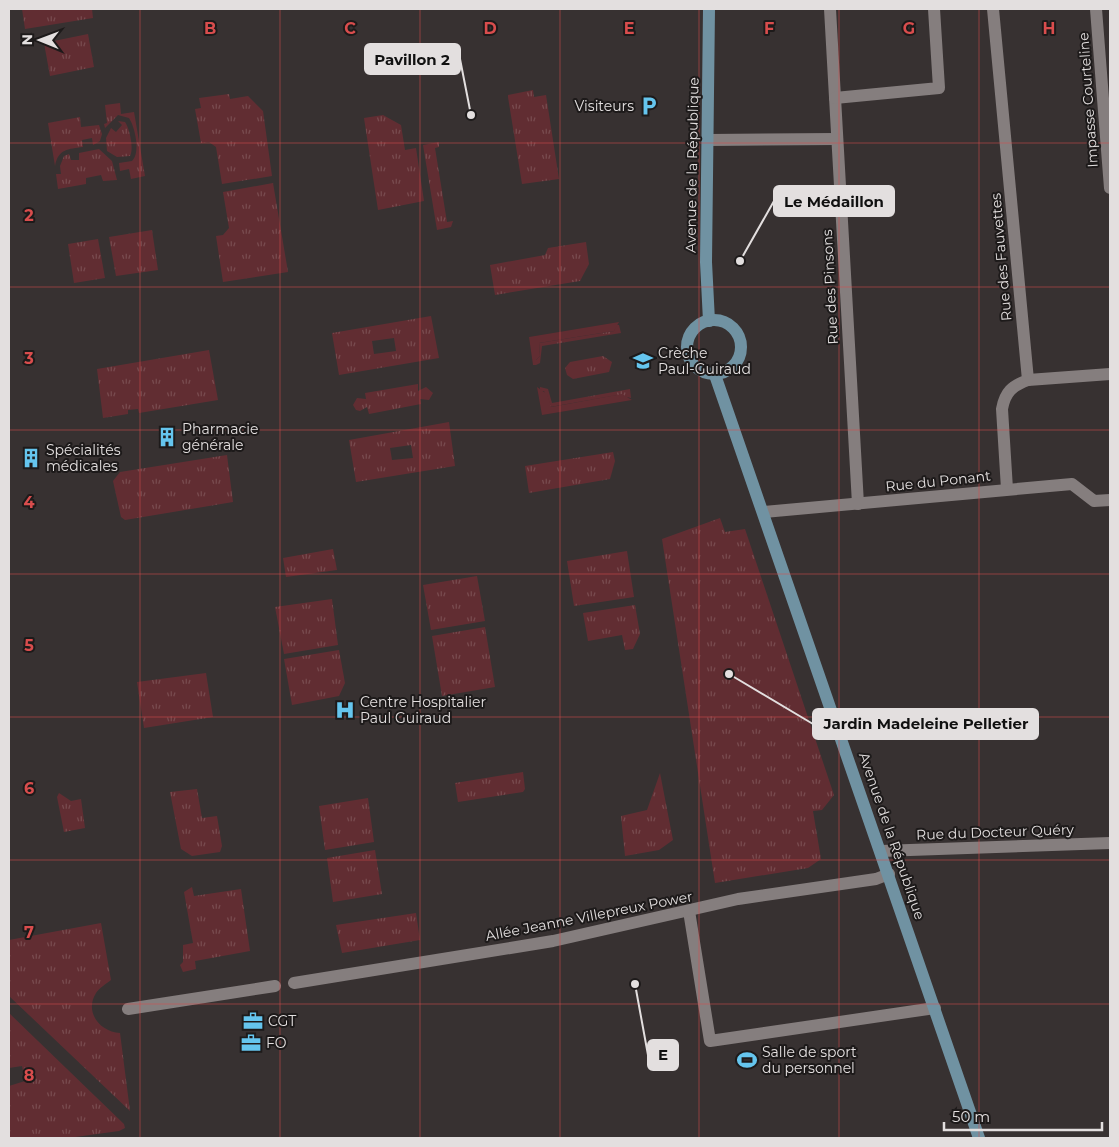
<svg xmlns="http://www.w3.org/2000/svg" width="1119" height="1147" font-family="Montserrat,sans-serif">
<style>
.grass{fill:url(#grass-tufts);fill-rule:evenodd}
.garden{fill:#612d32}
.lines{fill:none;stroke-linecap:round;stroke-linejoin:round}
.street{stroke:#857e7e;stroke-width:12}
.secondary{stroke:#7092a2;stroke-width:12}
.grid{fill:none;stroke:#d94d4d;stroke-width:1;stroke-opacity:0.55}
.labels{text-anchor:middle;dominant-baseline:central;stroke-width:4;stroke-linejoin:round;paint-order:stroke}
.street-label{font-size:14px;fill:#e3dfdf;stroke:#1d1a1a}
.poi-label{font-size:14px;fill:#e3dfdf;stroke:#1d1a1a;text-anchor:start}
.grid-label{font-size:16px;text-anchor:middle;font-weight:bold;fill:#d94d4d;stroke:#1d1a1a;stroke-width:4;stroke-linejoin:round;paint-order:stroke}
.leader{fill:none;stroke:#e3dfdf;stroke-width:2}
.callout-dot{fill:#e3dfdf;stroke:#1d1a1a;stroke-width:2}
.callout{fill:#e3dfdf;stroke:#e3dfdf;stroke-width:2}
.callout-label{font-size:15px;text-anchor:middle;font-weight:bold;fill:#111}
</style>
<defs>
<pattern id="grass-tufts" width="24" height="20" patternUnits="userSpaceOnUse" patternTransform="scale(1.25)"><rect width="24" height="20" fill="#612d32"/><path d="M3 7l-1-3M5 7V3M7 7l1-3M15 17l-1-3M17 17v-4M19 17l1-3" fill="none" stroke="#784b4f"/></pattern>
</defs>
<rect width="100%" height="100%" fill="#373131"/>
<g class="grass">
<polygon points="22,9 92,9 93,18 25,29"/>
<polygon points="88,34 94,67 50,76 44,43"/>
<polygon points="533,90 534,97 546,95 559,179 522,184 508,97 508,95"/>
<polygon points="229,94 230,99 248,96 263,111 272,176 222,184 216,147 209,142 201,143 195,109 201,108 199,98"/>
<path d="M 120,103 L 121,114 L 134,112 L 145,176 L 131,179 L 129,169 L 120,171 L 119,163 L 132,161 C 141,153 135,127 129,118 L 118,115 L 105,128 L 104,124 L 107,123 L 105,105 Z"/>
<polygon points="383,115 401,125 405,150 416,148 424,201 378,210 364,118"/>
<path d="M 80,117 L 81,127 L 99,125 L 102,134 L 100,141 L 93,145 L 92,138 L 82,140 L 83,147 C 68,149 58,149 55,166 L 48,123 Z"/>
<path d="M 118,121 L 125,122 C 130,129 134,150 130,156 L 117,157 L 107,151 L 106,138 L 111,128 L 116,132 L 122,125 Z"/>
<polygon points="439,142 439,147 435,148 447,222 453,221 451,227 437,230 423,145"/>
<polygon points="99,149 112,161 117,180 103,181 101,175 86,178 86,184 58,189 56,174 61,174 60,166 64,156 69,154 71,160 79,160 79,153"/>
<polygon points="273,183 288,272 223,282 216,236 223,235 229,228 223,192"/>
<polygon points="152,230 158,270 116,276 109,237"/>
<polygon points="98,239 105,278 74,283 68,244"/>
<polygon points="586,242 589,264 580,281 495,295 490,265 545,255 548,248"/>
<path d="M 431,316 L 439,358 L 339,375 L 332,333 ZM 394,338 L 396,351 L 374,354 L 372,341 Z"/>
<polygon points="616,325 619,325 621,333 542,346 540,363 536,365 536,360 540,356 539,343 614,331"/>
<polygon points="209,350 218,400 139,413 138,409 128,410 128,414 103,418 97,369"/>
<polygon points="603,356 612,362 609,372 573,379 567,375 565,368 570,362"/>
<polygon points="418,384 418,391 426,387 433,393 429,400 420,399 421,404 369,414 367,407 360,411 356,410 353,405 357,398 366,399 365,393"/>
<polygon points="540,387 548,389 552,403 630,389 631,398 618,395 550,407 544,391 540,391"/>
<path d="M 449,422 L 455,466 L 356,482 L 349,440 ZM 411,445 L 413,458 L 392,460 L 390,448 Z"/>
<polygon points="613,452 615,461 610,479 529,493 525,466"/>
<polygon points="227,455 233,502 125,520 121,517 113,481 120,472"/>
<polygon points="720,518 725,532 745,529 834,795 822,810 813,811 821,859 808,868 715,883 662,539"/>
<polygon points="333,549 337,570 286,577 283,558"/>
<polygon points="627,551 634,597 574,606 567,561"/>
<polygon points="477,576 485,621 431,630 423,585"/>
<polygon points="332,599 338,645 284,654 275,607"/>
<polygon points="635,605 640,634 633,649 625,650 622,635 588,641 583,613"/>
<polygon points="485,627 495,687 442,696 432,636"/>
<polygon points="339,650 345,683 339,696 292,705 284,659"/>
<polygon points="206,673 213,717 144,728 137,682"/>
<polygon points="523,772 525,789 523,792 458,802 455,783"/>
<polygon points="660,773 673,840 659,850 625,856 621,816 647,810"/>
<polygon points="197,789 202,818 217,816 222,846 220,852 192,856 181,849 170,792"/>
<polygon points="59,793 71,801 81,799 85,828 64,832 57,797"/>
<polygon points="368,798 374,842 325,850 319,806"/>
<polygon points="375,850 382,894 333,902 327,858"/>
<polygon points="192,887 194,896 241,889 250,951 195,961 196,969 183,972 180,965 183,962 183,945 193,943 184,892"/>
<polygon points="416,913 420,940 342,953 336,925"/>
<path d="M 101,923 L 111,980 C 106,984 99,988 96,993 C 84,1012 100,1032 120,1033 L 130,1111 L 9,996 L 9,940 Z"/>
<polygon points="9,1013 124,1124 125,1128 119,1131 68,1138 9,1138 9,1086 25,1081 22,1066 9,1068"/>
</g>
<g class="garden">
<polygon points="619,322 614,331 539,343 540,356 536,360 536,365 533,365 529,337"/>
<polygon points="537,387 547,394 551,407 622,394 632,400 542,415"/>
</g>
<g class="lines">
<g class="street">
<polyline points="830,9 858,504"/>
<path d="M 993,9 L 1028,380 C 1012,386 1005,392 1002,409 L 1007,489"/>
<polyline points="1096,9 1110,188"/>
<polyline points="835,98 939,88 934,9"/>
<polyline points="709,140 836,139"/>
<polyline points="1028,380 1110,374"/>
<polyline points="764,512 1072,484 1094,501 1110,500"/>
<polyline points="881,851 1110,843"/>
<polyline points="689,911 710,1041 935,1008"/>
<polyline points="294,983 553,941 738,899 876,879 889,874"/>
<polyline points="128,1009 275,986"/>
</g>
<g class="secondary">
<circle cx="714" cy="347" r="27"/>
<polyline points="709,321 706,262 709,9"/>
<polyline points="715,375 979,1138"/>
</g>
</g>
<path class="grid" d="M 140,9 L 140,1138M 280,9 L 280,1138M 420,9 L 420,1138M 560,9 L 560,1138M 699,9 L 699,1138M 839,9 L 839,1138M 979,9 L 979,1138M 9,143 L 1110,143M 9,287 L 1110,287M 9,430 L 1110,430M 9,574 L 1110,574M 9,717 L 1110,717M 9,860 L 1110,860M 9,1004 L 1110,1004"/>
<defs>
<symbol id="parking-bare" viewBox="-9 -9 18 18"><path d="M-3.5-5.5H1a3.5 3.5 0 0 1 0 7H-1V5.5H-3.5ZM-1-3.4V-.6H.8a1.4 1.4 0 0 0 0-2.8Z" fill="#65c5ee" stroke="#1d1a1a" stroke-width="2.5" paint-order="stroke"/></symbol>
<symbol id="school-bare" viewBox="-9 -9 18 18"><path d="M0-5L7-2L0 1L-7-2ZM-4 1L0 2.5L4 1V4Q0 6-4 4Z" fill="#65c5ee" stroke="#1d1a1a" stroke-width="2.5" paint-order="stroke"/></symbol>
<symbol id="building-bare" viewBox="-9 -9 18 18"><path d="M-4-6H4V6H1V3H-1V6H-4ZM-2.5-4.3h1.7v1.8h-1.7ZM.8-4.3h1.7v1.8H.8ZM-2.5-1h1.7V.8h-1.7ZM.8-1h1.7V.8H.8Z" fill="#65c5ee" stroke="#1d1a1a" stroke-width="2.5" paint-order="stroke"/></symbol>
<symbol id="hospital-bare" viewBox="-9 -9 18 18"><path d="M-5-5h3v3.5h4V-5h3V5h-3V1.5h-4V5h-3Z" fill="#65c5ee" stroke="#1d1a1a" stroke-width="2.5" paint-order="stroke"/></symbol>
<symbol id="office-bare" viewBox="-9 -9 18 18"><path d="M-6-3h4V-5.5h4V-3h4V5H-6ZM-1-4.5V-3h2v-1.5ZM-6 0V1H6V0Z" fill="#65c5ee" stroke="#1d1a1a" stroke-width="2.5" paint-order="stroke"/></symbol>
<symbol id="stadium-bare" viewBox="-9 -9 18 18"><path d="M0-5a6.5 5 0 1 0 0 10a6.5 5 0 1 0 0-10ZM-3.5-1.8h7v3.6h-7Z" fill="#65c5ee" stroke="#1d1a1a" stroke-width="2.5" paint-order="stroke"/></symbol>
</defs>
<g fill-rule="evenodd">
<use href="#parking-bare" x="635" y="92" width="28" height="28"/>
<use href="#school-bare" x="629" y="347" width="28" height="28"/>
<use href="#building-bare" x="153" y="423" width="28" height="28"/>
<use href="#building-bare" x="17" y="444" width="28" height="28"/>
<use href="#hospital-bare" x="331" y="696" width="28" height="28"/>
<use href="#office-bare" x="239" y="1007" width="28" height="28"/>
<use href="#office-bare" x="237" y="1029" width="28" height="28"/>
<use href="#stadium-bare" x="733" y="1046" width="28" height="28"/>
</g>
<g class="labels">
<g class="street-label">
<text transform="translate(1088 100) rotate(-94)">Impasse Courteline</text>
<text transform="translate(692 165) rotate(-89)">Avenue de la République</text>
<text transform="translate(1001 257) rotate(-95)">Rue des Fauvettes</text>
<text transform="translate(830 287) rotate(-93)">Rue des Pinsons</text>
<text transform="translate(938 481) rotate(-6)">Rue du Ponant</text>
<text transform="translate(995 832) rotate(-2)">Rue du Docteur Quéry</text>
<text transform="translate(892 836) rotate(71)">Avenue de la République</text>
<text transform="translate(589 916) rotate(-11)">Allée Jeanne Villepreux Power</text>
</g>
<g class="poi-label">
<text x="634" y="106" text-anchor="end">Visiteurs</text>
<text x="658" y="353">Crèche<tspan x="658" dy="16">Paul-Guiraud</tspan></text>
<text x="182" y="429">Pharmacie<tspan x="182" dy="16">générale</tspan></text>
<text x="46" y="450">Spécialités<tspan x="46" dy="16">médicales</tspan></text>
<text x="360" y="702">Centre Hospitalier<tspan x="360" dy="16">Paul Guiraud</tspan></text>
<text x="268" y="1021">CGT</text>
<text x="266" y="1043">FO</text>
<text x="762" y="1052">Salle de sport<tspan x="762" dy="16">du personnel</tspan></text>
</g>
</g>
<g class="grid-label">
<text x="210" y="34">B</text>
<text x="350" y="34">C</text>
<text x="490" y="34">D</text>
<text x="629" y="34">E</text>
<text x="769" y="34">F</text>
<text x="909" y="34">G</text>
<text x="1049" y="34">H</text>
<text x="29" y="221">2</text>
<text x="29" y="364">3</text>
<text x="29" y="508">4</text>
<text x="29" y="651">5</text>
<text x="29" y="794">6</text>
<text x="29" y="938">7</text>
<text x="29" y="1081">8</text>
</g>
<path class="leader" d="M471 115L460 59M740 261L774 201M729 674L813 724M635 984L648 1055"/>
<g class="callout-dot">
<circle cx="471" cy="115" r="5"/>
<circle cx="740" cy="261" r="5"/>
<circle cx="729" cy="674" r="5"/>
<circle cx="635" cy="984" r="5"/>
</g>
<g class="callout">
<rect x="365" y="44" width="95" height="30" rx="5"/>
<rect x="774" y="186" width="120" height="30" rx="5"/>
<rect x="813" y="709" width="225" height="30" rx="5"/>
<rect x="648" y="1040" width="30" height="30" rx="5"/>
</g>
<g class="callout-label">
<text x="412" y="65">Pavillon 2</text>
<text x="834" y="207">Le Médaillon</text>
<text x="926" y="729">Jardin Madeleine Pelletier</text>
<text x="663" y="1060">E</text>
</g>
<rect width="1119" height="1147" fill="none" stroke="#e3dfdf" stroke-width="20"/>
<g transform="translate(40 40) rotate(271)" stroke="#1d1a1a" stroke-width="4" paint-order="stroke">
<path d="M0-4L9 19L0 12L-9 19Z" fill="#e3dfdf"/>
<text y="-8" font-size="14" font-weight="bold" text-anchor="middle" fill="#e3dfdf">N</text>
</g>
<path d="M944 1122v8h158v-8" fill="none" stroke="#e3dfdf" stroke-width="2.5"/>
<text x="952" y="1122" font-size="15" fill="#e3dfdf" stroke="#1d1a1a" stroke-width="4" paint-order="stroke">50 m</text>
</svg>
